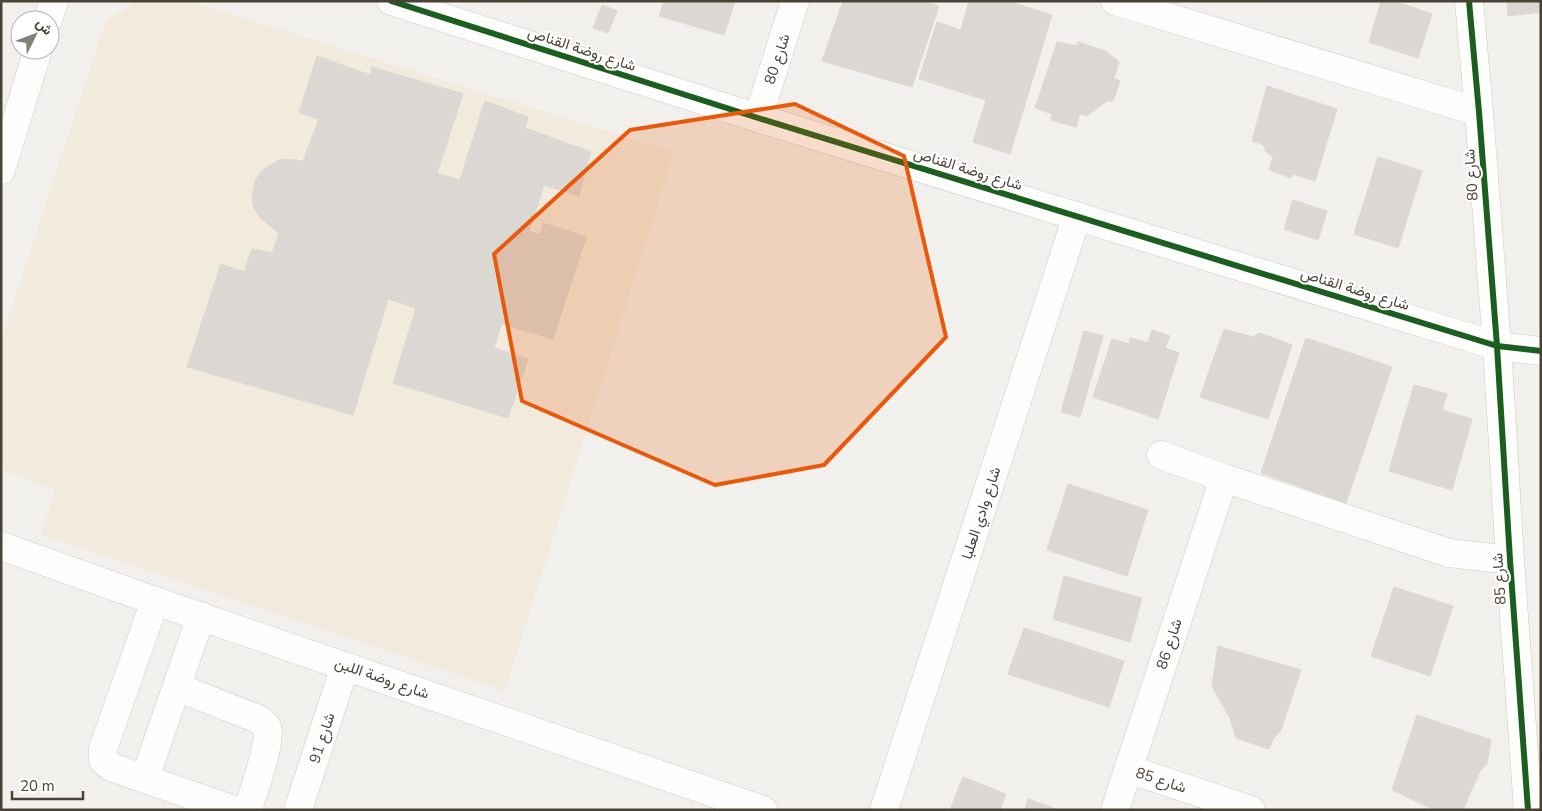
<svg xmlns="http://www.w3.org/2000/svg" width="1542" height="811" font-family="'Nunito Sans',Vazirmatn,sans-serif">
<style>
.education{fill:#f1eadd}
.building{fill:#dbd7d2;stroke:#dbd7d1}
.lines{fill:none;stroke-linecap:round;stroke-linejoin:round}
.minor-casing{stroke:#cfcbc6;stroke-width:29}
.minor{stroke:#fdfdfc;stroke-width:28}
.cycleway-casing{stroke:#fff;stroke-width:9}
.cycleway{stroke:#1b5e20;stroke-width:6}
.marked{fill:#e8590c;fill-opacity:0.2;stroke:#e8590c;stroke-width:4;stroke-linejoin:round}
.labels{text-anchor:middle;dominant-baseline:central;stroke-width:4;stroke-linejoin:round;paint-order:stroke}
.street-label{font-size:15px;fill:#4b4236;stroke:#fff}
</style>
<rect width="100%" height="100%" fill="#f2f0ec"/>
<polygon class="education" points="139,1 189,1 674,152 505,691 41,535 55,490 1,470 1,340 106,20"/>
<g class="building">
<polygon points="664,1 735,1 724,35 659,16"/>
<polygon points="843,1 925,1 939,6 912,87 822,61"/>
<polygon points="969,1 1008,1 1052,15 1010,154 973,142 986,100 919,79 937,22 961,30"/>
<polygon points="1381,1 1395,1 1432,14 1418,58 1369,42"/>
<polygon points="1507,1 1541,1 1541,12 1508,16"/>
<polygon points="602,5 617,11 608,33 593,28"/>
<polygon points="1057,42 1077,46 1078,42 1105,51 1119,62 1114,78 1120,81 1113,101 1107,101 1087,116 1080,114 1076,127 1051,120 1052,114 1035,108"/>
<polygon points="317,56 370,75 372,67 463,94 437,173 460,180 485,101 528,117 525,128 591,152 579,196 544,185 529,231 540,235 543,223 586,237 553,339 501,324 494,348 528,359 508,418 393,383 416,308 388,299 353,415 187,367 221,264 244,272 252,249 272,253 279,233 260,218 254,208 252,196 256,179 264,169 281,159 303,161 319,119 299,113"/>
<polygon points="1267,86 1337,109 1315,181 1292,174 1291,178 1269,170 1273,157 1265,151 1264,145 1252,141"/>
<polygon points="1378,157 1422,171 1398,248 1354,234"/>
<polygon points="1293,200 1327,211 1318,240 1284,229"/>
<polygon points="1224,329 1253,337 1260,333 1292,345 1268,419 1200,397"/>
<polygon points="1152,330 1170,336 1165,348 1179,353 1158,419 1093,397 1112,339 1129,344 1130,338 1148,343"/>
<polygon points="1084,331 1103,336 1080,417 1061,412"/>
<polygon points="1306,338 1392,367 1346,503 1261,473"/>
<polygon points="1414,385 1447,394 1442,410 1472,419 1452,490 1389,471"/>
<polygon points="1068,484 1148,510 1127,576 1047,550"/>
<polygon points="1064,576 1142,598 1130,642 1053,619"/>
<polygon points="1394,587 1453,606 1430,676 1371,656"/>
<polygon points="1024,628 1124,661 1109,707 1008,674"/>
<polygon points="1218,646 1301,670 1281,730 1274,738 1269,749 1236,738 1230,718 1212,686"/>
<polygon points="1417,715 1491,740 1487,763 1480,771 1463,810 1435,810 1392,790"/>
<polygon points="963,777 1006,794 1000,810 950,810"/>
<polygon points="1028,799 1059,810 1025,810"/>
</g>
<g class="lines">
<defs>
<g id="minor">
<polyline points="391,1 758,118 1497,346 1541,351"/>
<polyline points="1115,1 1479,112"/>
<polyline points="1469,1 1479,112 1497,346 1510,560 1528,810"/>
<polyline points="48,20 54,1"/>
<polyline points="758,118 795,1"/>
<polyline points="1,170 38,50"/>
<polyline points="1161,455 1224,478 1449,553 1510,560"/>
<polyline points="1,546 155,601 763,810"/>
<polyline points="155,601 103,749 103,760 111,767 234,810"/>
<path d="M 177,687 L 258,719 C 261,721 265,724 267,727 C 273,738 252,795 248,810"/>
<polyline points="1128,769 1251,810"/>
<polyline points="145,778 201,616"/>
<polyline points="298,810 345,666"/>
<polyline points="884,810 1077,216"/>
<polyline points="1115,810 1224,478"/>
</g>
</defs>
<use href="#minor" class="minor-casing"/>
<use href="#minor" class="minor"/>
<defs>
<g id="cycleway">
<polyline points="391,1 758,118 1497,346 1541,351"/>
<polyline points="1469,1 1479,112 1497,346 1510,560 1528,810"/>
</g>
</defs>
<use href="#cycleway" class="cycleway-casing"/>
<use href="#cycleway" class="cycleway"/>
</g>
<path class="marked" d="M 795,104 L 904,156 L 946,337 L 824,465 L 715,485 L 522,401 L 494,254 L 630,130 Z"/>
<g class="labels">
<g class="street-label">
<text transform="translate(582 49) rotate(18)">شارع روضة القناص</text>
<text transform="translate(777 59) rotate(-72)">شارع 80</text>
<text transform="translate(968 169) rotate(17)">شارع روضة القناص</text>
<text transform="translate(1471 175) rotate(-94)">شارع 80</text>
<text transform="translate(1355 289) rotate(17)">شارع روضة القناص</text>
<text transform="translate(981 513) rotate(-72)">شارع وادي العلبا</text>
<text transform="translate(1499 579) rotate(-94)">شارع 85</text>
<text transform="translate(1169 644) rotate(-72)">شارع 86</text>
<text transform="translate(382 678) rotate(19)">شارع روضة اللبن</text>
<text transform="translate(322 738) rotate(-72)">شارع 91</text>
<text transform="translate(1161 780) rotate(18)">شارع 85</text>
</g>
</g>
<rect width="1542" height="811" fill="none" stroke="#4b4236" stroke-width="5"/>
<g transform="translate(35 35) rotate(48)"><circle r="24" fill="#ffffff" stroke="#b7b3af"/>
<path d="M0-4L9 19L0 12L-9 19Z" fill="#857f76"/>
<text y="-8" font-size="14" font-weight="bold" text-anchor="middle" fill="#4b4236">ش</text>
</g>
<path d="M12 791v8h71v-8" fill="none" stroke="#4b4236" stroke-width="2.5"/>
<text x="20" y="791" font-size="15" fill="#4b4236" stroke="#ffffff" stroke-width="4" paint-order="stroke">20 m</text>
</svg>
